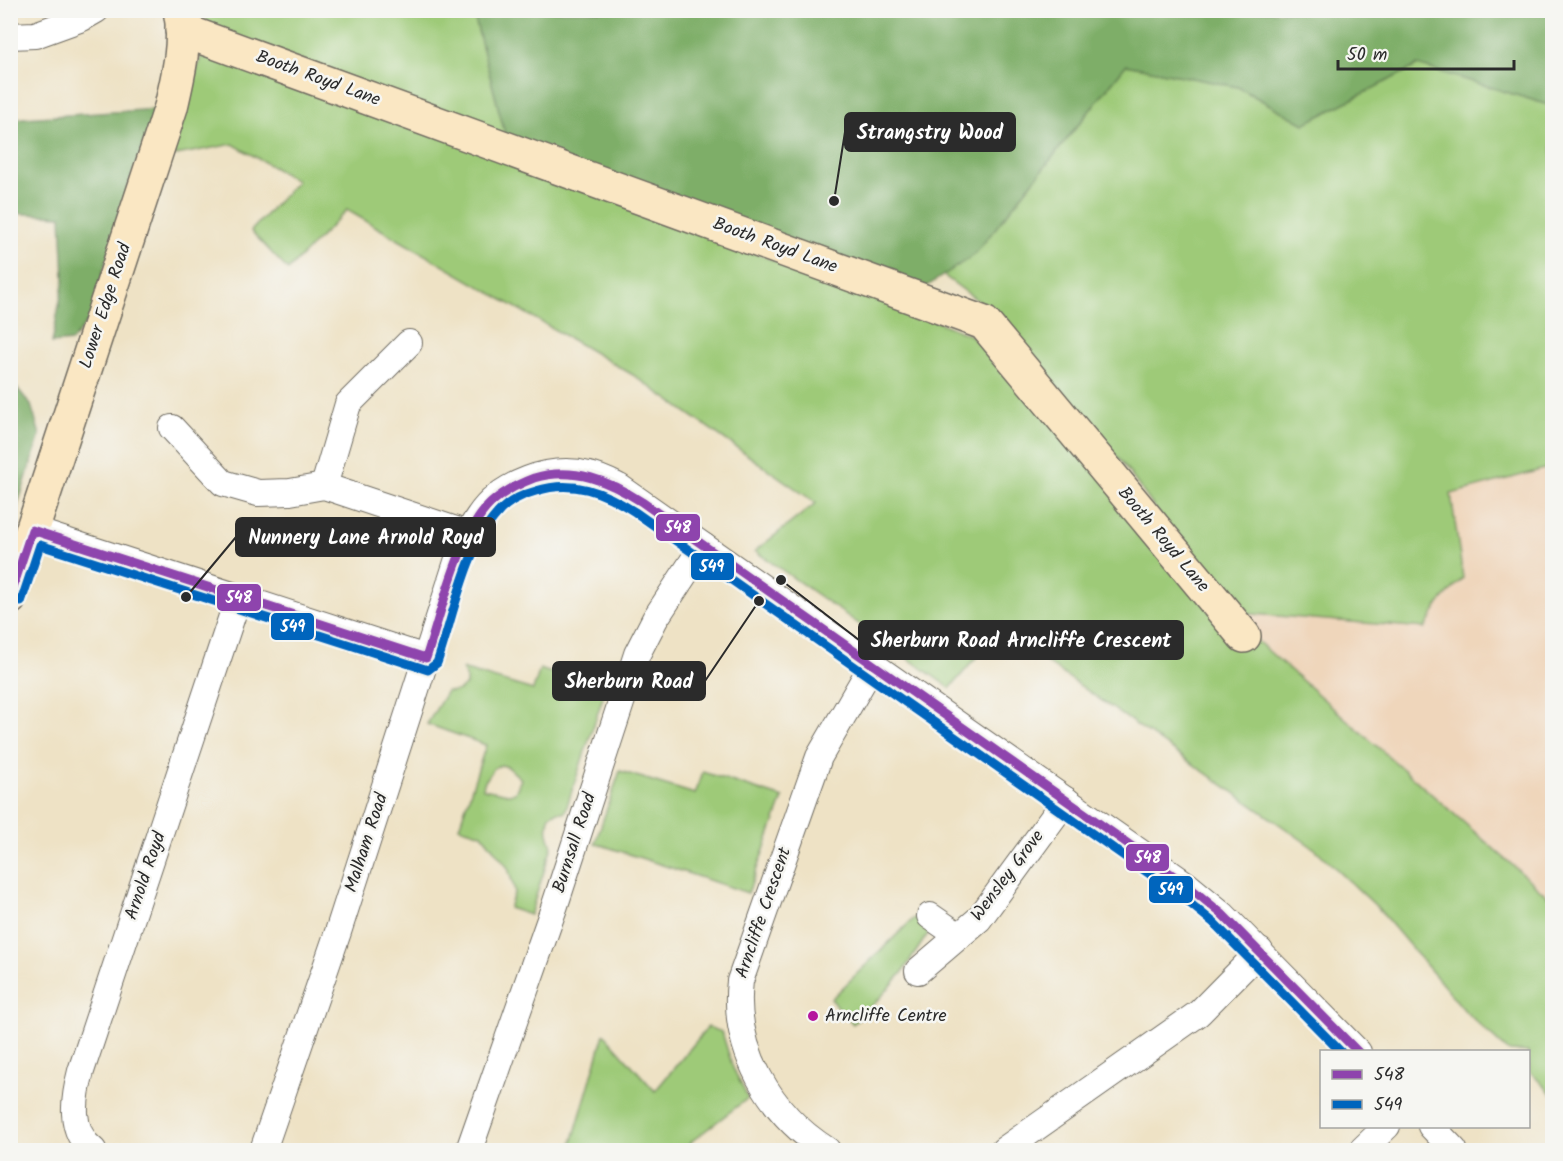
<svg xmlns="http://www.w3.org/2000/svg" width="1563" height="1161" font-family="Kalam,sans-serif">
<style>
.built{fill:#efd6bb}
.green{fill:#9eca78;stroke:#647a52;stroke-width:1.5;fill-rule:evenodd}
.forest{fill:#7eae68;stroke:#546c4a;stroke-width:1.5}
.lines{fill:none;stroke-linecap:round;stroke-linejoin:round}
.street-casing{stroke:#6f6b61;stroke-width:28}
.secondary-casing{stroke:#6f6b61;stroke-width:36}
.street{stroke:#fff;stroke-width:26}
.secondary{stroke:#fae7c3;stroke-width:33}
.bus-1-casing{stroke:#f6f6f2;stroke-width:14}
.bus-2-casing{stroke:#f6f6f2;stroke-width:14}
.bus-1{stroke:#8e44ad;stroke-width:9}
.bus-2{stroke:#0065bd;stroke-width:9}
.poi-dot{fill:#b5179e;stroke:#f6f6f2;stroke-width:2}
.labels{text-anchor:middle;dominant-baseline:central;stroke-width:5;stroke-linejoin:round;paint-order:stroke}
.street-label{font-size:18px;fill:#2b2b2b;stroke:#f6f6f2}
.poi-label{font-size:18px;fill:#2b2b2b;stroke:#f6f6f2;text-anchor:start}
.leader{fill:none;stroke:#2b2b2b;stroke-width:2}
.callout-dot{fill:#2b2b2b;stroke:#f6f6f2;stroke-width:2}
.callout{fill:#2b2b2b;stroke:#2b2b2b;stroke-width:2}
.callout-label{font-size:20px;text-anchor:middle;font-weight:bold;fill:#fff}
.line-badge{stroke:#f6f6f2;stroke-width:2}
.badge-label{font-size:16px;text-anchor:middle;font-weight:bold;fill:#fff}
</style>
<rect width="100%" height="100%" fill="#f6f6f2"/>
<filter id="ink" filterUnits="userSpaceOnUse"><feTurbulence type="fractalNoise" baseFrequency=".0167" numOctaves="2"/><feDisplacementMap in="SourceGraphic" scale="12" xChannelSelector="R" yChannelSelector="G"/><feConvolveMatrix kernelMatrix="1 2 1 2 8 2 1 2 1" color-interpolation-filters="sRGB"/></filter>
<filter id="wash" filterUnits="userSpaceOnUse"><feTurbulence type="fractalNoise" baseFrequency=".008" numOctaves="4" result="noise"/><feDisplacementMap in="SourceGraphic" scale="24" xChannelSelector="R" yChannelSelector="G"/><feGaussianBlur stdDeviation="1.35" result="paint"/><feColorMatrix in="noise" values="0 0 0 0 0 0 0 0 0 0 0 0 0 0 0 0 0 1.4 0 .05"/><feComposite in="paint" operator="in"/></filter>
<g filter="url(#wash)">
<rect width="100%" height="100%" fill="#eee2c5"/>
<polygon class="built" points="1552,467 1552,900 1255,639 1229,612 1424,628 1439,604 1463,578 1451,494"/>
<g class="green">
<polygon points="202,11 473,11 507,141 208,24"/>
<polygon points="208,48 933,320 981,340 1255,639 1552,900 1552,1094 1529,1071 1528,1052 1508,1051 1466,1012 1376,906 1315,849 1000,630 950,688 755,551 816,503 633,375 347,210 288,270 251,231 297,181 233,144 171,156 201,56"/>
<polygon points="1126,65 1238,87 1304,124 1418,65 1552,106 1552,467 1451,494 1463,578 1439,604 1425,628 1229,612 1123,464 992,311 943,275 975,254"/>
<path d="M 462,669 L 533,690 L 540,669 L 605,691 L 565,812 L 557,812 L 550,815 C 546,827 547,834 552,846 L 530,915 L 509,908 L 515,891 L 508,868 L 482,834 L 459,827 L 486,745 L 427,724 L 447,691 C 456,693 459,690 466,685 L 466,676 ZM 501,765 L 508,767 L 521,779 L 515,793 L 508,794 L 483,789 L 484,783 L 494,768 Z"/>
<polygon points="620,771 695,794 703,772 783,798 748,893 595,843"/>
<polygon points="914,918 920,918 929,926 929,932 902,973 880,998 853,1024 831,999"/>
<polygon points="708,1027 722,1032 733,1068 748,1098 692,1141 686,1150 570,1150 604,1034 655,1091"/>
</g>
<g class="forest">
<polygon points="473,11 1552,11 1552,106 1418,65 1304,124 1238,87 1126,65 975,254 911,297 509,149"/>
<polygon points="157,109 123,200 91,317 72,341 52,343 64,279 61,216 11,213 10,119"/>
<polygon points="18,389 31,405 40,435 11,526 11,413"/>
</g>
</g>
<g filter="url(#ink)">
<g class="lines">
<defs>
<g id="street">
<polyline points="10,36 35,35 82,18 96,10"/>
<polyline points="172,428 223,483 258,493 290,492 324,486 468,534"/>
<polyline points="324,486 348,404 409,343"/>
<polyline points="32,530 426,658"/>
<polyline points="930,916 959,936"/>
<polyline points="918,971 979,919 1066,800"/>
<polyline points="1431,1126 1454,1150"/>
<path d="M 93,1150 C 68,1131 74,1098 81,1071 L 238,598"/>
<path d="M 263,1150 L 338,932 L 457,562 C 463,546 469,530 479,516 C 501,483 551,465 589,475 C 600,477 609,482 619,487 L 1188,886 L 1222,914 L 1358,1052"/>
<polyline points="469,1150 555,905 637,654 655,619 703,546"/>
<path d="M 827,1150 C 770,1114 732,1049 740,981 L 819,757 L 873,664"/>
<polyline points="1004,1150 1199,1013 1260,951"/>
<polyline points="1362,1150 1387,1126"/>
</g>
<g id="secondary">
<polyline points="182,30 984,323 1244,636"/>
<path d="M 10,598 L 171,107 C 178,76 187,42 180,10"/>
</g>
</defs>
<use href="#street" class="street-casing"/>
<use href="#secondary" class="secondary-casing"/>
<use href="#street" class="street"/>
<use href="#secondary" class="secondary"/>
<defs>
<path id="bus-1" d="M 10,596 L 32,530 L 426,658 C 441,614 458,534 491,503 C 504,491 518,484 534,478 C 574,466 609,481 642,502 L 1188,886 L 1222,914 L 1358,1052"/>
<path id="bus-2" d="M 21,602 L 40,545 L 428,670 L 437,663 C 453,618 465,549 497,514 C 507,502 521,495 536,491 C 573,479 604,492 635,512 L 1181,896 L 1214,923 L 1341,1052"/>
</defs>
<use href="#bus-1" class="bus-1-casing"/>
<use href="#bus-2" class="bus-2-casing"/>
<use href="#bus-1" class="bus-1"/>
<use href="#bus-2" class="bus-2"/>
</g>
</g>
<circle class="poi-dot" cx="813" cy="1016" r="6"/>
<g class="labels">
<g class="street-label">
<text transform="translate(318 79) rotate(20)">Booth Royd Lane</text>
<text transform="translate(775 246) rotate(20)">Booth Royd Lane</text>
<text transform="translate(106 306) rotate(-72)">Lower Edge Road</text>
<text transform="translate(1163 540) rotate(50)">Booth Royd Lane</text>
<text transform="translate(367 843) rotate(-72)">Malham Road</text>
<text transform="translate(575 843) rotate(-72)">Burnsall Road</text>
<text transform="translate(146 876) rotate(-71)">Arnold Royd</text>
<text transform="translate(1008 876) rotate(-53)">Wensley Grove</text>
<text transform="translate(764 913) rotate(-71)">Arncliffe Crescent</text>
</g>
<g class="poi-label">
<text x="825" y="1016">Arncliffe Centre</text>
</g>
</g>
<path class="leader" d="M834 201L845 132M186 597L236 537M781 580L859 640M759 601L705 681"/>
<g class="callout-dot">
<circle cx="834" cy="201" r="6"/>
<circle cx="186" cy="597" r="6"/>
<circle cx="781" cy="580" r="6"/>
<circle cx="759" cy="601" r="6"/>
</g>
<g class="callout">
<rect x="845" y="113" width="170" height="38" rx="6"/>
<rect x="236" y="518" width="259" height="38" rx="6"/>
<rect x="859" y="621" width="324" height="38" rx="6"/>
<rect x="553" y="662" width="152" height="38" rx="6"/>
</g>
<g class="callout-label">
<text x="930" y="139">Strangstry Wood</text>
<text x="366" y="544">Nunnery Lane Arnold Royd</text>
<text x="1021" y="647">Sherburn Road Arncliffe Crescent</text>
<text x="629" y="688">Sherburn Road</text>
</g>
<g class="line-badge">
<rect x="655" y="513" width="46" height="29" rx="6" fill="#8e44ad"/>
<rect x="690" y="552" width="45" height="29" rx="6" fill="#0065bd"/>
<rect x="216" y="583" width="46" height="29" rx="6" fill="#8e44ad"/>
<rect x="270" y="612" width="45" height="29" rx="6" fill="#0065bd"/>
<rect x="1125" y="843" width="45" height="29" rx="6" fill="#8e44ad"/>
<rect x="1148" y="875" width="46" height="29" rx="6" fill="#0065bd"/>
</g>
<g class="badge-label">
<text x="678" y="533">548</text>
<text x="712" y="572">549</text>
<text x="239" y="603">548</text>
<text x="293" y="632">549</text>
<text x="1148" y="863">548</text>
<text x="1171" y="895">549</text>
</g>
<rect width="1563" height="1161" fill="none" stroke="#f6f6f2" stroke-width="36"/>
<rect x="1320" y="1050" width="210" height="78" fill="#f6f6f2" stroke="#a5a5a2" stroke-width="1.5"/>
<rect x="1332" y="1070" width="30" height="9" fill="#8e44ad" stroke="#a5a5a2" stroke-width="1.5"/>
<text x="1374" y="1080" font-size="18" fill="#2b2b2b">548</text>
<rect x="1332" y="1100" width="30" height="9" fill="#0065bd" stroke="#a5a5a2" stroke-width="1.5"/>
<text x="1374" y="1110" font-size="18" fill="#2b2b2b">549</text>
<path d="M1338 60v9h176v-9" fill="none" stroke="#2b2b2b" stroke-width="3"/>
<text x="1347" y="60" font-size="18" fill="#2b2b2b" stroke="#f6f6f2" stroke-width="4.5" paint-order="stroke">50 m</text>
</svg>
